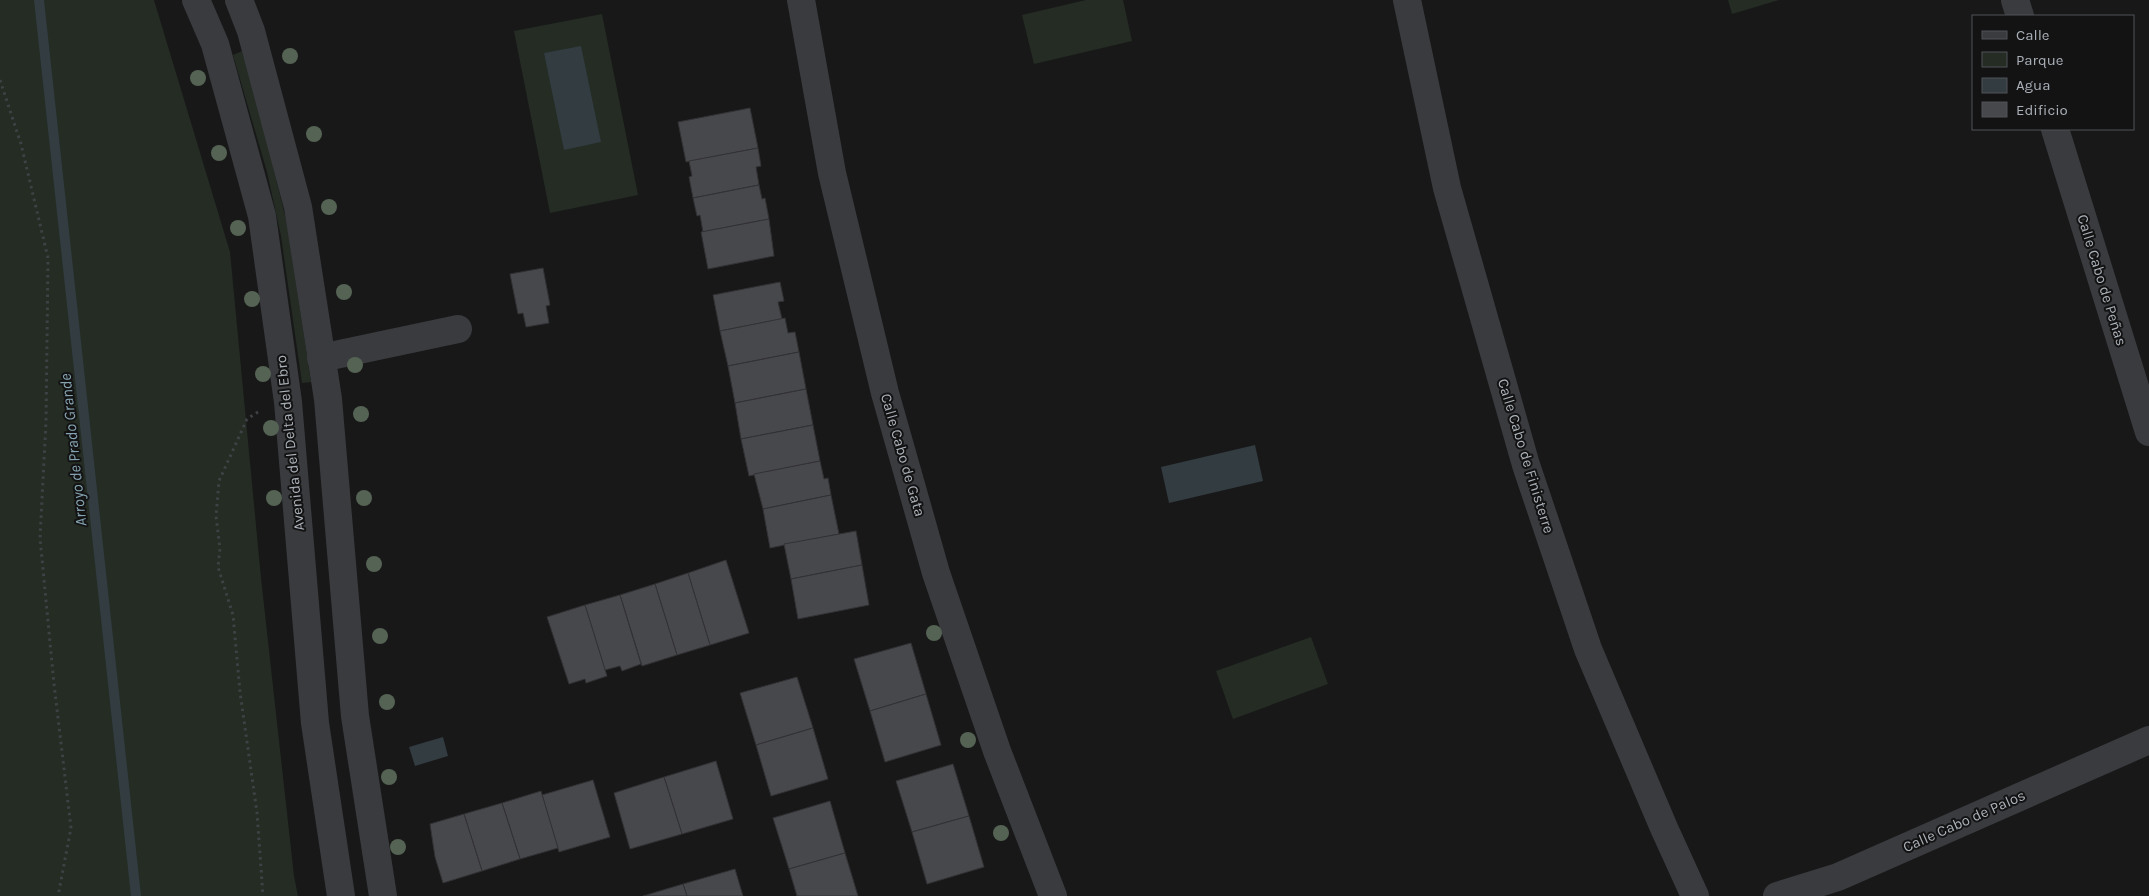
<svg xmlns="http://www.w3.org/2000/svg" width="2149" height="896" font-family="Karla,sans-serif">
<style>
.green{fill:#242c24}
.water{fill:#323c41}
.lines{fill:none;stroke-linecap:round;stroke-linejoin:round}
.stream{stroke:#323c41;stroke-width:10}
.building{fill:#47484c;stroke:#323235}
.path{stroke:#3f4245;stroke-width:3;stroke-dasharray:2.5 4;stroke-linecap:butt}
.minor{stroke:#393b3e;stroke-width:28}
.tree{fill:#556354}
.labels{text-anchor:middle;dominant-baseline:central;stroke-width:4;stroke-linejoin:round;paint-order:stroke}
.street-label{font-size:15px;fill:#abb1b8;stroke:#131314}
.water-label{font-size:16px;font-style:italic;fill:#85a3b0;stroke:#131314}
</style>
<rect width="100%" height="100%" fill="#181819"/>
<g class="green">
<polygon points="0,0 154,0 230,252 261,578 294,876 298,896 0,896"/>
<polygon points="1086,0 1123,0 1132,41 1034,64 1022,15"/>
<polygon points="1728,0 1779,0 1732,14"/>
<polygon points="602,14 638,195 550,213 514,31"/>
<polygon points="242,51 259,108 287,224 311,382 302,383 281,236 267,172 233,55"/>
<polygon points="1311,637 1328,684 1233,719 1216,671"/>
</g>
<g class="water">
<polygon points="581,46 601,142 564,150 544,53"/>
<polygon points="1255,445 1263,481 1169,503 1161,467"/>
<polygon points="443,737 448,756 415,766 409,747"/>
</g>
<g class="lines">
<polyline class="stream" points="39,0 136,896"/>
</g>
<g class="building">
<polygon points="750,108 758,148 686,162 678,122"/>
<polygon points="758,148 761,166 756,167 759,185 693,198 689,177 692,176 689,161"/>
<polygon points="759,185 762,199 765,198 769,219 703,232 700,215 697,216 693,198"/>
<polygon points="769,219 774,256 708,269 701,232"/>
<polygon points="543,268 550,305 546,306 549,323 526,327 523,313 518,314 510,274"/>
<polygon points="780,282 784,301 778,302 782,319 720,331 713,295"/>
<polygon points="785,318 788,333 795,332 799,352 728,366 720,331"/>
<polygon points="799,352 806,389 735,403 728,366"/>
<polygon points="806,389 813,425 741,439 735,403"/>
<polygon points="813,425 820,461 749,476 741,439"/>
<polygon points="820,461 824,479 828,478 831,495 763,509 754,474"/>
<polygon points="831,495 839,534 770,548 763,509"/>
<polygon points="856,531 862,565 791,579 784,544"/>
<polygon points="726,560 749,633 710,645 688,573"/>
<polygon points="862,565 869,605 798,619 791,579"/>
<polygon points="688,573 710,645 677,655 655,584"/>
<polygon points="655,584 677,655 642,666 620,595"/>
<polygon points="620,595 641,664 622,671 620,666 605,670 585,605"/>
<polygon points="585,605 607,676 586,683 585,679 569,684 547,617"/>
<polygon points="911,643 926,694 870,711 854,659"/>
<polygon points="797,677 813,728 756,745 740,693"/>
<polygon points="926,694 941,745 885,762 870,711"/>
<polygon points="813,728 828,779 771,796 756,745"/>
<polygon points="716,761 733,819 682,834 664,777"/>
<polygon points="953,764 969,816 912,832 896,781"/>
<polygon points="664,777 682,834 630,849 614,793"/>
<polygon points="593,780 610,837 559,852 542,795"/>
<polygon points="541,791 558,848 520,859 502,803"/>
<polygon points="830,801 845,853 789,869 773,818"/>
<polygon points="502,803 520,859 482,871 464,814"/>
<polygon points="464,814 482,871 443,883 435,857 430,824"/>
<polygon points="969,816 984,867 927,884 912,832"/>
<polygon points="845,853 858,896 797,896 789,869"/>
<polygon points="735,869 743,896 687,896 683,884"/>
<polygon points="683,884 687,896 643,896"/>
</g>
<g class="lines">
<g class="path">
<polyline points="0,80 21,144 48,258 46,422 40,538 54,684 71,828 58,896"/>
<polyline points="258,412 247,419 219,481 216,516 220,549 218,567 233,615 240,692 257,813 263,896"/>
</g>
<g class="minor">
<polyline points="196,0 215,44 262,216 288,402 315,723 341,896"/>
<polyline points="239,0 251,31 298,207 328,399 355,716 383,896"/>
<polyline points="801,0 832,173 885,393 936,573 997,751 1053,896"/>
<polyline points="1407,0 1447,188 1526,465 1588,649 1664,828 1695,896"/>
<polyline points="2015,0 2020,16"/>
<polyline points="2055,129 2149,432"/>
<polyline points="321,358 458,329"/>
<polyline points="1777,896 1838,877 2149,740"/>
</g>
</g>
<g class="tree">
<circle cx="290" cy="56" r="8"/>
<circle cx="198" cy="78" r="8"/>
<circle cx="314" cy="134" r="8"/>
<circle cx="219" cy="153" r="8"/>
<circle cx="329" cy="207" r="8"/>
<circle cx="238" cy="228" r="8"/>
<circle cx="344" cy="292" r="8"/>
<circle cx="252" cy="299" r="8"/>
<circle cx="355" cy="365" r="8"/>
<circle cx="263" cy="374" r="8"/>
<circle cx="361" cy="414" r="8"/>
<circle cx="271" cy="428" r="8"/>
<circle cx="274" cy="498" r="8"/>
<circle cx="364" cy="498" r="8"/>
<circle cx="374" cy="564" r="8"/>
<circle cx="934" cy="633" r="8"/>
<circle cx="380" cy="636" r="8"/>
<circle cx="387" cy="702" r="8"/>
<circle cx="968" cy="740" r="8"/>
<circle cx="389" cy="777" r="8"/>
<circle cx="1001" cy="833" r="8"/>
<circle cx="398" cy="847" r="8"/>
</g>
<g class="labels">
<g class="street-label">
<text transform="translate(2102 280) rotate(73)">Calle Cabo de Peñas</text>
<text transform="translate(290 443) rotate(-96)">Avenida del Delta del Ebro</text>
<text transform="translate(903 455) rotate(74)">Calle Cabo de Gata</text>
<text transform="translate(1526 456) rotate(73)">Calle Cabo de Finisterre</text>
<text transform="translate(1964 821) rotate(-24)">Calle Cabo de Palos</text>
</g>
<g class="water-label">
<text transform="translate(73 450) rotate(-96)">Arroyo de Prado Grande</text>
</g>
</g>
<rect x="1972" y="15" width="162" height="115" fill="#131314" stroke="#505256"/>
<rect x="1982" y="31" width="25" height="8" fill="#393b3e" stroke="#505256"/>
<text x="2016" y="40" font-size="15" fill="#abb1b8">Calle</text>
<rect x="1982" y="52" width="25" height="15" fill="#242c24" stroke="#505256"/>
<text x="2016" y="65" font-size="15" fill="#abb1b8">Parque</text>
<rect x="1982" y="78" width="25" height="15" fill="#323c41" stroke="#505256"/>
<text x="2016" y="90" font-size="15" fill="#abb1b8">Agua</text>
<rect x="1982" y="102" width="25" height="15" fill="#47484c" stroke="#505256"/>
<text x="2016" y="115" font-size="15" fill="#abb1b8">Edificio</text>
</svg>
